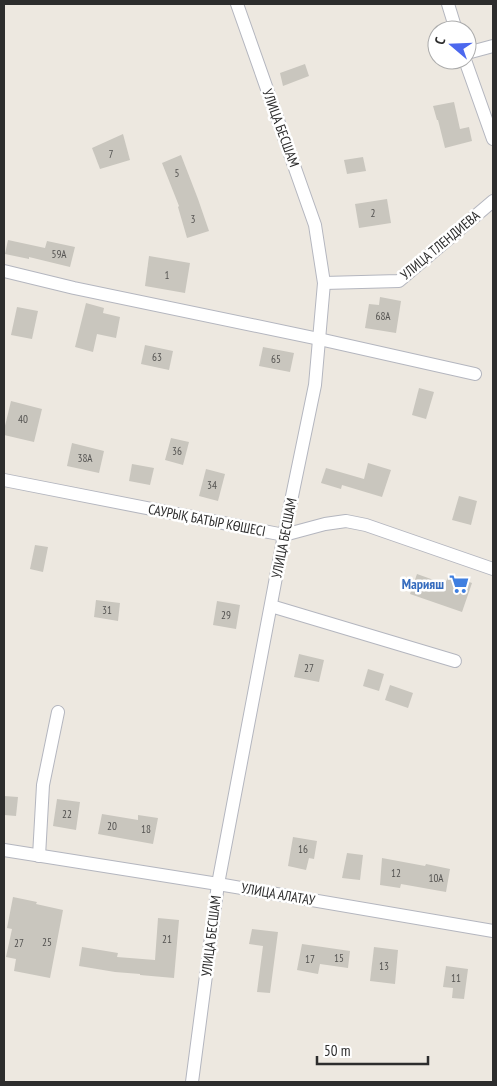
<svg xmlns="http://www.w3.org/2000/svg" width="497" height="1086" font-family="'PT Sans Narrow',sans-serif">
<style>
.building{fill:#c9c6be}
.lines{fill:none;stroke-linecap:round;stroke-linejoin:round}
.minor-casing{stroke:#b4b6bf;stroke-width:14}
.minor{stroke:#fff;stroke-width:12}
.labels{text-anchor:middle;dominant-baseline:central;stroke-width:5;stroke-linejoin:round;paint-order:stroke}
.number-label{font-size:11px;fill:#545351}
.street-label{font-size:14px;fill:#2d2d2d;stroke:#fff}
.shop-label{font-size:14px;font-weight:bold;fill:#366cbe;stroke:#fff;text-anchor:end}
</style>
<rect width="100%" height="100%" fill="#ede8e0"/>
<g class="building">
<polygon points="305,64 309,76 283,86 280,73"/>
<polygon points="454,102 460,129 469,127 472,141 445,148 438,120 437,120 433,106"/>
<polygon points="123,134 130,160 100,169 92,148"/>
<polygon points="181,155 198,199 209,231 187,238 178,207 179,206 162,163"/>
<polygon points="363,157 366,171 347,174 344,160"/>
<polygon points="387,199 391,223 359,228 355,204"/>
<polygon points="8,240 45,248 47,241 75,247 70,267 29,257 29,259 5,254"/>
<polygon points="149,256 190,263 185,293 145,286"/>
<polygon points="380,297 401,301 396,333 365,328 369,304 379,305"/>
<polygon points="86,303 104,308 103,313 120,317 116,338 97,334 93,352 75,347"/>
<polygon points="17,307 38,311 32,339 11,335"/>
<polygon points="145,345 173,351 169,370 141,364"/>
<polygon points="263,347 294,353 290,372 259,366"/>
<polygon points="419,388 434,392 426,419 412,415"/>
<polygon points="11,401 42,409 34,442 4,435 4,430"/>
<polygon points="171,438 189,442 183,465 165,460"/>
<polygon points="72,443 104,451 99,473 67,466"/>
<polygon points="368,463 391,470 382,497 342,485 341,489 321,483 326,468 364,479"/>
<polygon points="132,464 154,468 150,485 129,481"/>
<polygon points="206,469 225,474 218,501 199,496"/>
<polygon points="459,496 477,501 471,525 452,520"/>
<polygon points="35,545 48,547 43,572 30,569"/>
<polygon points="417,574 445,584 449,575 472,583 462,612 410,594"/>
<polygon points="96,600 120,603 118,621 94,617"/>
<polygon points="217,601 240,605 236,629 213,625"/>
<polygon points="299,654 324,660 319,682 294,677"/>
<polygon points="368,669 384,674 379,691 363,686"/>
<polygon points="390,685 413,693 408,708 385,700"/>
<polygon points="4,796 18,797 16,816 4,815"/>
<polygon points="57,799 80,802 76,830 53,826"/>
<polygon points="102,814 138,820 138,815 158,818 153,844 98,834"/>
<polygon points="293,837 317,841 314,859 309,858 306,870 288,866"/>
<polygon points="347,853 363,855 360,880 342,878"/>
<polygon points="382,858 425,866 426,864 450,869 446,892 401,884 400,888 380,885"/>
<polygon points="13,897 37,902 36,904 63,910 50,978 14,971 16,959 6,957 12,929 7,928"/>
<polygon points="158,918 179,920 174,978 140,975 140,974 115,972 79,966 82,947 118,953 117,957 155,960"/>
<polygon points="252,929 278,932 270,993 257,992 263,946 249,944"/>
<polygon points="302,944 350,951 348,968 320,964 318,974 297,970"/>
<polygon points="374,947 398,950 395,984 370,981"/>
<polygon points="446,966 468,969 464,999 452,998 453,988 443,987"/>
</g>
<g class="lines">
<defs>
<g id="minor">
<polyline points="448,4 456,30"/>
<polyline points="467,53 493,46"/>
<polyline points="465,60 493,139"/>
<polyline points="4,271 74,288 319,339 475,374"/>
<polyline points="324,283 399,281 493,201"/>
<polyline points="4,480 284,535 325,524 346,521 366,525 493,569"/>
<polyline points="271,606 455,661"/>
<polyline points="4,850 218,884 493,931"/>
<polyline points="39,856 43,785 58,712"/>
<polyline points="192,1082 218,884 284,535 315,385 324,283 315,225 237,4"/>
</g>
</defs>
<use href="#minor" class="minor-casing"/>
<use href="#minor" class="minor"/>
</g>
<defs>
<symbol id="supermarket-bare" viewBox="-9 -9 18 18"><path d="M-6-5.5h2.5l.6 2H6L4.5 2H-2.5L-4.4-4H-6ZM-1.5 3.2a1.3 1.3 0 1 0 .1 0ZM3 3.2a1.3 1.3 0 1 0 .1 0Z" fill="#3f7fe0" stroke="#fff" stroke-width="2.5" paint-order="stroke"/></symbol>
</defs>
<g fill-rule="evenodd">
<use href="#supermarket-bare" x="445" y="570" width="28" height="28"/>
</g>
<g class="labels">
<g class="number-label">
<text x="111" y="154">7</text>
<text x="177" y="173">5</text>
<text x="373" y="213">2</text>
<text x="193" y="219">3</text>
<text x="59" y="254">59А</text>
<text x="167" y="275">1</text>
<text x="383" y="316">68А</text>
<text x="157" y="357">63</text>
<text x="276" y="359">65</text>
<text x="23" y="419">40</text>
<text x="177" y="451">36</text>
<text x="85" y="458">38А</text>
<text x="212" y="485">34</text>
<text x="107" y="610">31</text>
<text x="226" y="615">29</text>
<text x="309" y="668">27</text>
<text x="67" y="814">22</text>
<text x="112" y="826">20</text>
<text x="146" y="829">18</text>
<text x="303" y="849">16</text>
<text x="396" y="873">12</text>
<text x="436" y="878">10А</text>
<text x="167" y="939">21</text>
<text x="47" y="942">25</text>
<text x="19" y="943">27</text>
<text x="339" y="958">15</text>
<text x="310" y="959">17</text>
<text x="384" y="966">13</text>
<text x="456" y="978">11</text>
</g>
<g class="street-label">
<text transform="translate(281 128) rotate(70)">УЛИЦА БЕСШАМ</text>
<text transform="translate(440 245) rotate(-40)">УЛИЦА ТЛЕНДИЕВА</text>
<text transform="translate(207 520) rotate(11)">САУРЫҚ БАТЫР КӨШЕСІ</text>
<text transform="translate(284 538) rotate(-79)">УЛИЦА БЕСШАМ</text>
<text transform="translate(278 894) rotate(10)">УЛИЦА АЛАТАУ</text>
<text transform="translate(211 936) rotate(-83)">УЛИЦА БЕСШАМ</text>
</g>
<g class="shop-label">
<text x="444" y="584">Марияш</text>
</g>
</g>
<rect width="497" height="1086" fill="none" stroke="#2d2d2d" stroke-width="10"/>
<g transform="translate(452 45) rotate(289)"><circle r="24" fill="#ffffff" stroke="#ababab"/>
<path d="M0-4L9 19L0 12L-9 19Z" fill="#4c68ee"/>
<text y="-8" font-size="14" font-weight="bold" text-anchor="middle" fill="#2d2d2d">С</text>
</g>
<path d="M317 1056v8h111v-8" fill="none" stroke="#2d2d2d" stroke-width="2.5"/>
<text x="324" y="1056" font-size="15" fill="#2d2d2d" stroke="#ffffff" stroke-width="4" paint-order="stroke">50 m</text>
</svg>
